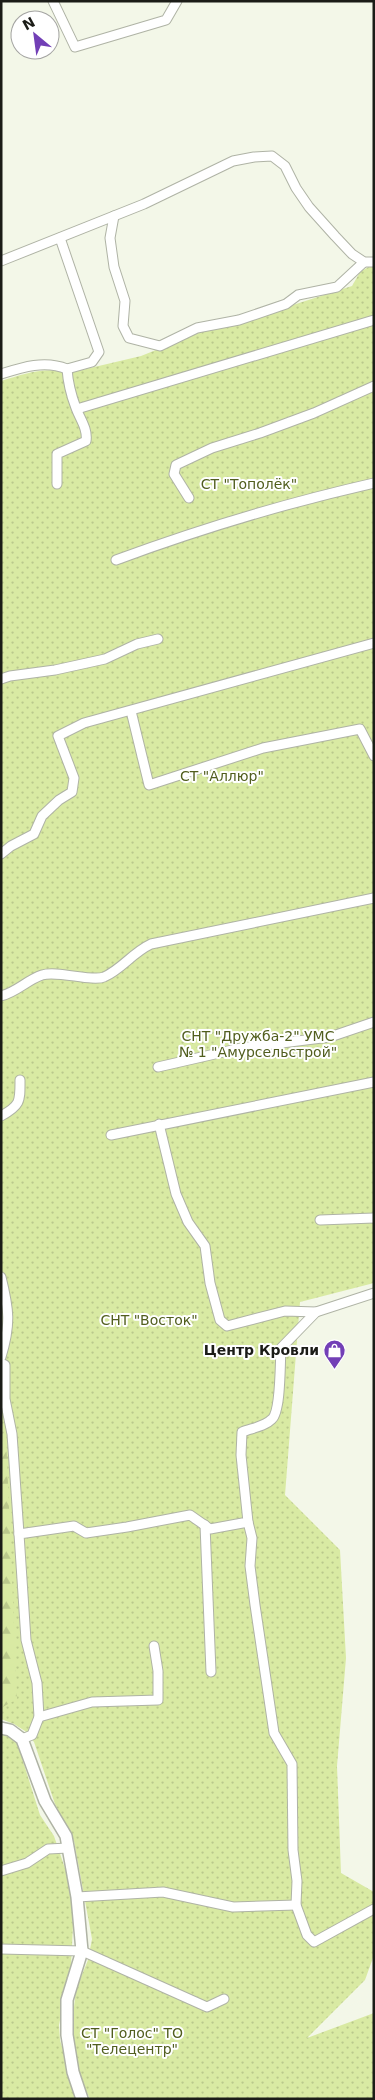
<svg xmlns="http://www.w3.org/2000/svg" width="375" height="2100" font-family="'DejaVu Sans',sans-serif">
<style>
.green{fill:url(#green-dots)}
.forest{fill:url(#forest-firs)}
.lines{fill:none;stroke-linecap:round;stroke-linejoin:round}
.street-casing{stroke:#afb3a5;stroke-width:11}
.secondary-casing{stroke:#afb3a5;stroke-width:14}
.street{stroke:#fff;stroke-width:9}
.secondary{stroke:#fff;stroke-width:11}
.labels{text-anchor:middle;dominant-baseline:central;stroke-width:4;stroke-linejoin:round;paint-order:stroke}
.park-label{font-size:14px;fill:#515e1e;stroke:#fff}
.poi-label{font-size:14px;font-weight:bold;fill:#1b1c17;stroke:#fff;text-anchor:end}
</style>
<defs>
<pattern id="green-dots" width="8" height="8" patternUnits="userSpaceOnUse" patternTransform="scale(1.25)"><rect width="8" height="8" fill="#d9eaa3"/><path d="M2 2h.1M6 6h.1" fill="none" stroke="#bac88c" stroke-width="1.8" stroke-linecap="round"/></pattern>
<pattern id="forest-firs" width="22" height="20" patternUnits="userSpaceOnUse" patternTransform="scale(1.25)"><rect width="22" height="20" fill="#d9eaa3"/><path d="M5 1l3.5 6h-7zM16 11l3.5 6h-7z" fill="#bac88c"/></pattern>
</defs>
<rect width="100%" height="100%" fill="#f3f7e8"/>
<g class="green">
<path d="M 370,266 L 374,267 L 374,1283 L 300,1302 L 285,1495 L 340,1550 L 346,1658 L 337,1766 L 341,1873 L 374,1892 L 374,1955 L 365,1980 L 307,2038 L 374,2013 L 374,2099 L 90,2099 L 81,2080 L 73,2053 L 73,2016 L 76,1989 L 88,1960 L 92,1939 L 74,1841 L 55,1804 L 34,1742 L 25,1731 L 14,1724 L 1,1719 L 1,381 C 24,374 46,366 69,373 L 141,356 L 201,332 L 243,321 L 352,286 L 360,272 Z"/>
<polygon points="1,1732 16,1739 40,1815 54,1836 70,1883 73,1925 71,1965 59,2025 60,2040 77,2099 1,2099"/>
</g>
<polygon class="forest" points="6,1436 17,1699 1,1708 1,1437"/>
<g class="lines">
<defs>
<g id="street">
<polyline points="53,1 75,47 166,20 177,1"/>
<polyline points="114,216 110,238 114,267 125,301 123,326 129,338 160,346 197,328 239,320 286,304 298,295 337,287 364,262"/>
<polyline points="60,238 99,352 92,362 67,369"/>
<polyline points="1,261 144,204 233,161 254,157 272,156 285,166 296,188 309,207 335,236 352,254 364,262 374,262"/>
<path d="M 1,374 C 23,367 45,360 67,369 C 68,383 71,395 76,408 C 80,419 88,429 86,441 L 57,454 L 57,484"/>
<polyline points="77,409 374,320"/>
<polyline points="189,498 174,474 176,465 212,448 260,433 314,413 374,386"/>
<path d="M 116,560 C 200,529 286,503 374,483"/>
<polyline points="1,679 10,676 55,670 105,659 137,644 158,639"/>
<polyline points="131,711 149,785 263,748 360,729 374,756"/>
<polyline points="1,854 11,846 34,834 42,816 59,800 72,792 74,778 58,736 84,723 374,643"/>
<path d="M 1,996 C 17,992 27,980 42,975 C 57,970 92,982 104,977 C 122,969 132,953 151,944 L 374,898"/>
<polyline points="158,1067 241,1048 330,1037 374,1022"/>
<path d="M 1,1116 C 21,1105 20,1101 20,1080"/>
<polyline points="159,1124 176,1194 188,1222 205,1246 210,1283 220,1320 227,1326 285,1311 316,1312 374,1293"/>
<polyline points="111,1135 374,1082"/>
<polyline points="320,1220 374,1218"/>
<path d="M 1,1277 C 9,1309 11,1324 1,1357"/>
<polyline points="1,1363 5,1365 5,1399 12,1434 19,1534"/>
<polyline points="248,1522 252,1538 250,1566 255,1605 274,1733 292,1764 293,1850 297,1881 296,1905 307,1935 314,1942 374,1909"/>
<polyline points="205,1525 211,1672"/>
<polyline points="39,1717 92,1702 158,1700 158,1671 154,1646"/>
<path d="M 22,1739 L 32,1735 L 39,1717 L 37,1683 L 26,1640 L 19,1534 L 74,1526 L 86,1533 L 127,1527 L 190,1515 L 210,1529 L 248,1522 L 241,1455 L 242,1432 C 252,1428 264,1427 272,1419 C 281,1411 280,1362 281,1348 L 316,1312"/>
<polyline points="1,1871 27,1863 48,1849 68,1848"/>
<polyline points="77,1897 163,1892 233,1907 296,1905"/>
<polyline points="1,1949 82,1951 207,2007 224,1999"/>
</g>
<polyline id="secondary" points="1,1728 10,1730 22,1739 45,1801 66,1836 77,1897 82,1951 67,2000 67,2035 73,2072 82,2099"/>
</defs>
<use href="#street" class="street-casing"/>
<use href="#secondary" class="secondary-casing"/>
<use href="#street" class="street"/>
<use href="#secondary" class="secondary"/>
</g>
<defs>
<symbol id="shop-pin" viewBox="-11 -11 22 30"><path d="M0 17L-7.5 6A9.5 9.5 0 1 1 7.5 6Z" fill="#723fb6" stroke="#fff"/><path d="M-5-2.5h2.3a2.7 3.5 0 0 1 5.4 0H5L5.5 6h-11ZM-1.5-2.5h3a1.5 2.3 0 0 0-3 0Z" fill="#fff"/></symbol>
</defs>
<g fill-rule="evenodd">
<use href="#shop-pin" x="322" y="1338" width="25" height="34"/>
</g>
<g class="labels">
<g class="park-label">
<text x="249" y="484">СТ "Тополёк"</text>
<text x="222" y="776">СТ "Аллюр"</text>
<text x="258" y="1036">СНТ "Дружба-2" УМС<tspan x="258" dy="16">№ 1 "Амурсельстрой"</tspan></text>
<text x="149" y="1320">СНТ "Восток"</text>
<text x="132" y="2033">СТ "Голос" ТО<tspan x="132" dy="16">"Телецентр"</tspan></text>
</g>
<g class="poi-label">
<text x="319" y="1350">Центр Кровли</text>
</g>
</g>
<rect width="375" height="2100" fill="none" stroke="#1b1c17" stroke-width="5"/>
<g transform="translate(35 35) rotate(331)"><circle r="24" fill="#ffffff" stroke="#a4a4a2"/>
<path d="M0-4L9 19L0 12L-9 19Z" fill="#723fb6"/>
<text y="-8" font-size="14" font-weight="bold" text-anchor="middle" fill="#1b1c17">N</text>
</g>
</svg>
